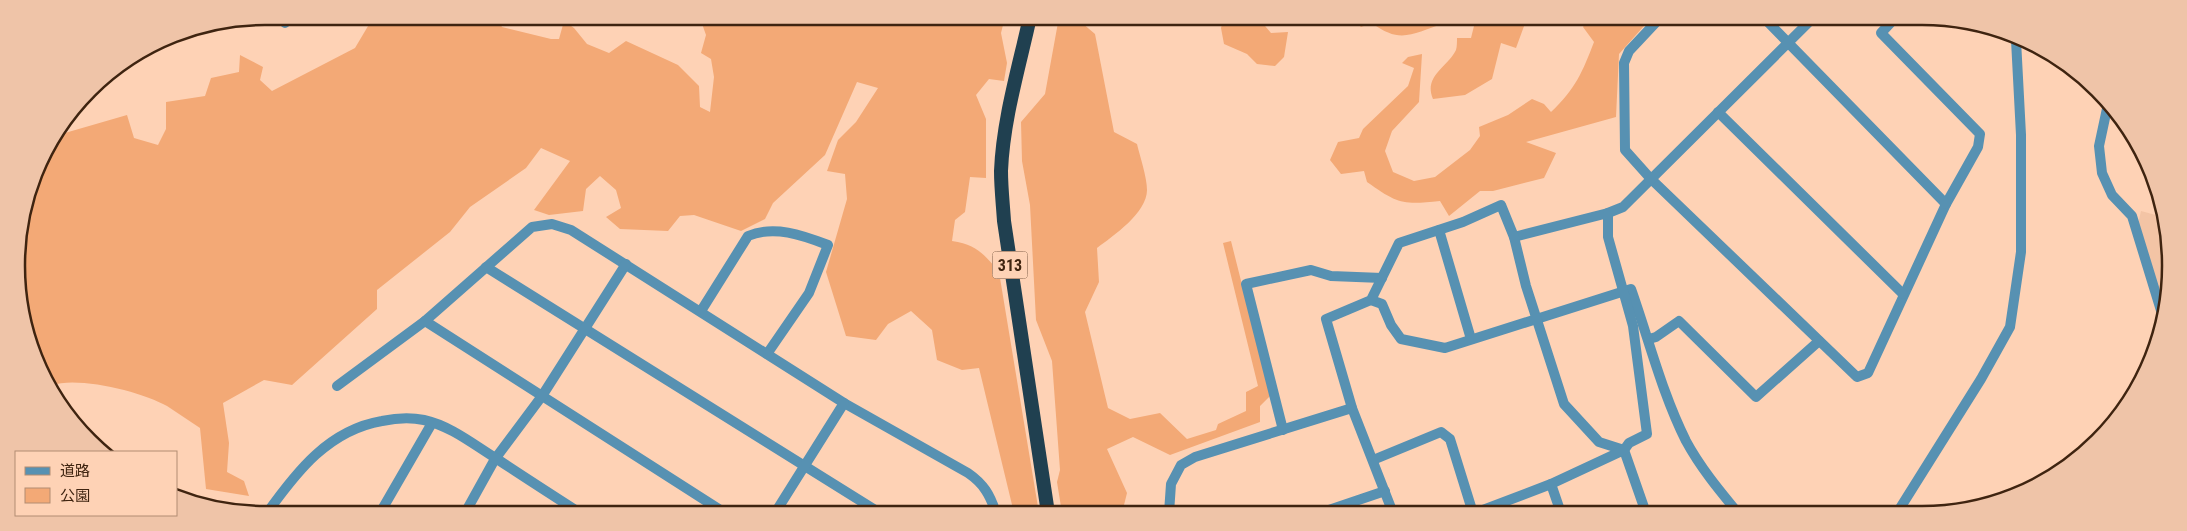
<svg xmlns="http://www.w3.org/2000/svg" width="2187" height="531" font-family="'Roboto Condensed','Noto Sans JP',sans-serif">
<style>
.built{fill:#f3c4a5}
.green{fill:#f3a976}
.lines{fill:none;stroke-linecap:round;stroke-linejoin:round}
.minor{stroke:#5791b2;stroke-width:10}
.tertiary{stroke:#5791b2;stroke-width:10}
.trunk{stroke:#204050;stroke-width:14}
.labels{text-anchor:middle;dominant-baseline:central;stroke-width:5;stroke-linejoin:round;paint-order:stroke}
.shield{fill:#fed2b5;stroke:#785842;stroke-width:1}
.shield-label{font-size:16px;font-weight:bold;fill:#3f2410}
.rim{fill:none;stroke:#3f2410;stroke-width:2.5}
</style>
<rect width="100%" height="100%" fill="#fed2b5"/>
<polygon class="built" points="2141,211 2163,217 2169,298 2165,310 2138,224"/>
<g class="green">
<path d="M 374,16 L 496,17 L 502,27 L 551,39 L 559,39 L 564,21 L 574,28 L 587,44 L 609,53 L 626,41 L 678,65 L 699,86 L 700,107 L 710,112 L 714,77 L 711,59 L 701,53 L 706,35 L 700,18 L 669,21 L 672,17 L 1005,17 L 1001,33 L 1007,63 L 1004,81 L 989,79 L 976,95 L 986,119 L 986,178 L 970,177 L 965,212 L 955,220 L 952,241 C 977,245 983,253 999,272 L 1039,513 L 1014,513 L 979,368 L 962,370 L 937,360 L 932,330 L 911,311 L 888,324 L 876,340 L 846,336 L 826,272 L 847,199 L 845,174 L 827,171 L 838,140 L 856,122 L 878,88 L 857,82 L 825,155 L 773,203 L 765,219 L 741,231 L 694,215 L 680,216 L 668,231 L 620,229 L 606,217 L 621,208 L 616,190 L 600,176 L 586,189 L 583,211 L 549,215 L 534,210 L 570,161 L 541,148 L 526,168 L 470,207 L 450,232 L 377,290 L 377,309 L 292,385 L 264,380 L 223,403 L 229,443 L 227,472 L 244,481 L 249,496 L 206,489 L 200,428 C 189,421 178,413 167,406 C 143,392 79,376 52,385 L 25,330 L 17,249 L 42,156 L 58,135 L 127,115 L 134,138 L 158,145 L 166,129 L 166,102 L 205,96 L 211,78 L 239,72 L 240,55 L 263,67 L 260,80 L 272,91 L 355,48 Z"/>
<path d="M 1059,17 L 1075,17 L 1095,34 L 1114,132 L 1137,144 C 1140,157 1147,177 1147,190 C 1147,213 1113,236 1097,248 L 1099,282 L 1085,312 L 1108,408 L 1130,419 L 1160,413 L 1187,439 L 1216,430 L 1218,424 L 1246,411 L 1246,392 L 1258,386 L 1223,243 L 1231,241 L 1270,396 L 1260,406 L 1260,422 L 1170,455 L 1133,437 L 1107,449 L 1127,493 L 1122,513 L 1062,513 L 1057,482 L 1060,470 L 1052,361 L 1036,320 L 1030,205 L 1022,161 L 1021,122 L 1045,94 Z"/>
<polygon points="1224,17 1260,18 1260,20 1271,33 1288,32 1284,57 1275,66 1257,64 1247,54 1224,44 1221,28"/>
<path d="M 1356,18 L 1446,18 L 1445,23 C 1413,33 1401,45 1372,23 L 1361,27 L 1356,22 Z"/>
<path d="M 1476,18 L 1527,18 L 1516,48 L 1501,43 L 1492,79 L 1465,95 L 1433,99 C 1423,76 1448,67 1456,50 C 1457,47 1457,41 1457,38 L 1471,38 Z"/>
<path d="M 1588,18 L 1651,18 L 1619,54 L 1616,117 L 1526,142 L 1556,153 L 1544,178 L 1493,191 L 1480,191 L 1449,216 L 1440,201 C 1403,205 1398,204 1367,182 L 1364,171 L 1341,174 L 1330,160 L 1338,142 L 1359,138 L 1363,129 L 1408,86 L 1414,68 L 1402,63 L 1408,57 L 1422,54 L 1419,102 L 1392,131 L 1385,151 L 1393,172 L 1414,181 L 1435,177 L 1470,150 L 1480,136 L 1479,127 L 1508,115 L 1532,99 L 1544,104 L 1551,112 C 1575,90 1583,71 1594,42 L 1583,27 Z"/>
</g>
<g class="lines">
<g class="minor">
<polyline points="1660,18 1629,51 1624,63 1625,150 1650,178 1857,377 1868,373 1946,204 1978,147 1980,134 1881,33 1895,18"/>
<polyline points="1764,18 1946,204"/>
<polyline points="285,23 292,16"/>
<polyline points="2108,104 2099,146 2102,173 2112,195 2132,216 2163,317"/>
<polyline points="1718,112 1903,294"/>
<polyline points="1439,230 1471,339"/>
<polyline points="1514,237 1608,213"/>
<polyline points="486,267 880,513"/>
<path d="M 1371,300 L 1382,304 L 1391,325 L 1401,339 L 1445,348 L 1631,289 C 1649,340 1662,393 1686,441 C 1700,467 1719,490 1738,513"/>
<path d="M 701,311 L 748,236 C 774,225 802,235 828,245 L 809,293 L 767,354"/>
<polyline points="425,321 725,513"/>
<polyline points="1649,339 1656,337 1679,321 1756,397 1819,341"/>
<path d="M 337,386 L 425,321 L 532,227 L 552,224 L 571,230 L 844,403 L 968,473 C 984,484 990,495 996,513"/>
<polyline points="1283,430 1246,284 1311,270 1331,276 1382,278"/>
<polyline points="1373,460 1441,432 1450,439 1473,513"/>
<polyline points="1551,484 1561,513"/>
<polyline points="380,513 432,423"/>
<polyline points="465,513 495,459 542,396 626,264"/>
<polyline points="775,513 844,403"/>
<polyline points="1169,513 1171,484 1181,465 1195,457 1352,408"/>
<polyline points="1320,513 1385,491"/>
<polyline points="1393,513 1352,408 1326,319 1371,300 1399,243 1463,222 1501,205 1514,237 1526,286 1564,404 1599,442 1624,450 1646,513"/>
<polyline points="1475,513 1551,484 1624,450 1629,443 1647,434 1633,326 1608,237 1608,213 1623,207 1813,18"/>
<polyline points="1897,513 1981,379 2010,327 2021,252 2021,135 2016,40"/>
</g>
<path class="tertiary" d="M 267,513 C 297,471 329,430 382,421 C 396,418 410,417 424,420 C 451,426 474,445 497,459 C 524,477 552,495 580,513"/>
<path class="trunk" d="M 1030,17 C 1019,67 1003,120 1001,171 C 1001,188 1003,205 1004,221 L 1048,513"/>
</g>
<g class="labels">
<rect class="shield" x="992.5" y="251.5" width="35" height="27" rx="4"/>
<g class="shield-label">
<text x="1010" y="265">313</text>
</g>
</g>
<path d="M0 0H2187V531H0ZM265 25H1922A240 240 0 0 1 2162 265V266A240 240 0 0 1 1922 506H265A240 240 0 0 1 25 266V265A240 240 0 0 1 265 25Z" fill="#efc4a8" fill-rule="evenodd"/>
<path class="rim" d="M265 25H1922A240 240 0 0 1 2162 265V266A240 240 0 0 1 1922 506H265A240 240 0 0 1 25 266V265A240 240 0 0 1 265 25Z"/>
<rect x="15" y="451" width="162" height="65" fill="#fed2b5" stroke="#b28c73"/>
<rect x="25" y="467" width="25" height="8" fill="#5791b2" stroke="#b28c73"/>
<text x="60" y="476" font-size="15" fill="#3f2410">道路</text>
<rect x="25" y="488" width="25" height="15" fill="#f3a976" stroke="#b28c73"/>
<text x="60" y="501" font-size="15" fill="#3f2410">公園</text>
</svg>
